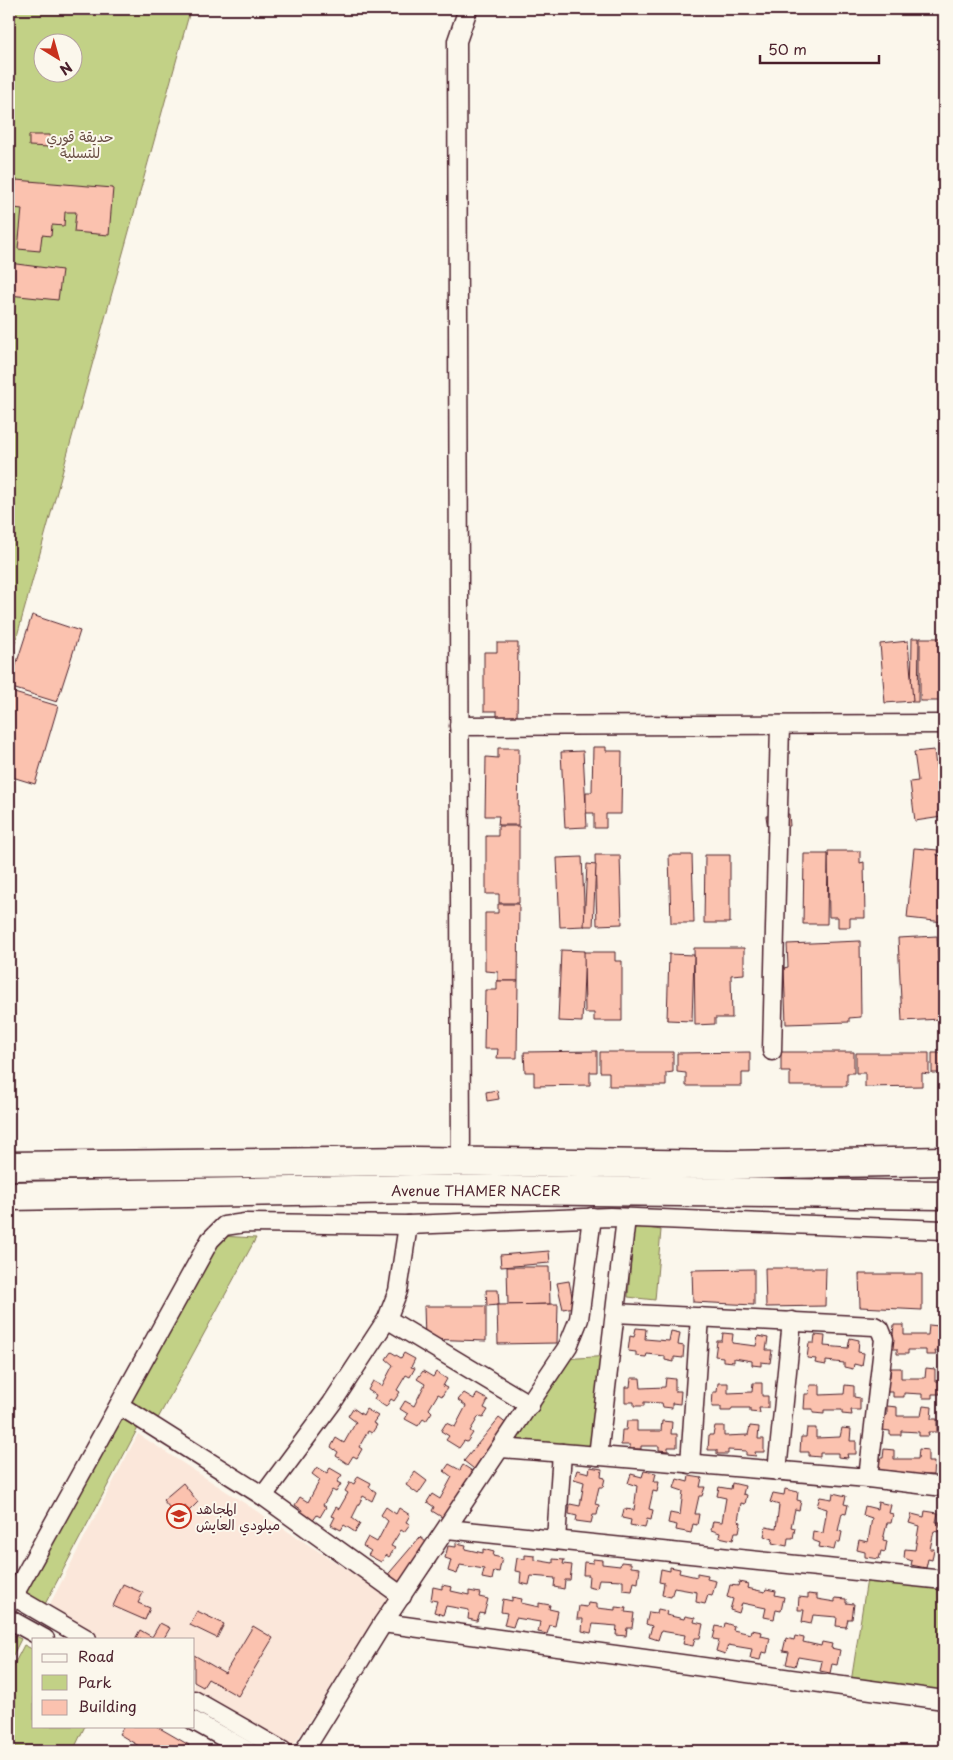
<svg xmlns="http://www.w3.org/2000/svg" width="953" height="1760" font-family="'Playpen Sans','Playpen Sans Arabic',sans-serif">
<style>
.built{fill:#fbe7da}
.green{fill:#c2d186;stroke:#867858;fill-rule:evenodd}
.building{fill:#fbc2af;stroke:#4a1f2b}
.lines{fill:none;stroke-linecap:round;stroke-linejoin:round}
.minor-casing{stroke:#4a1f2b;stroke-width:21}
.trunk-casing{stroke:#4a1f2b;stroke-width:31}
.minor{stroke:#fbf7ec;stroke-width:18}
.trunk{stroke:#fbf7ec;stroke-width:28}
.labels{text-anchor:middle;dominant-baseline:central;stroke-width:4;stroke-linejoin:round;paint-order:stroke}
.park-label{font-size:14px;fill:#684c42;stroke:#fbf7ec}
.street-label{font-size:14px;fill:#4a1f2b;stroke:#fbf7ec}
.poi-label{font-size:14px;fill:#4a1f2b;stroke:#fbf7ec;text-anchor:start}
</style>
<rect width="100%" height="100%" fill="#fbf7ec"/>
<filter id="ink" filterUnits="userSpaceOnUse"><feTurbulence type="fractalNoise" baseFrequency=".02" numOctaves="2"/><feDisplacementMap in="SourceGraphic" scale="10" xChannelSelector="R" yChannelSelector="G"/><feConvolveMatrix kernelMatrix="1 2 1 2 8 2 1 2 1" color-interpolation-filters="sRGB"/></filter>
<g filter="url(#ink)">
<polygon class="built" points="138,1434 389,1597 293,1746 194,1690 194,1639 103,1639 48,1608"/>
<g class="green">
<path d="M 9,9 L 167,9 L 190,11 L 9,665 ZM 42,42 L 72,42 L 72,72 L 42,72 Z"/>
<polygon points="634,1226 661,1230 655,1300 628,1297"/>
<polygon points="220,1236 256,1238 156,1422 125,1406"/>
<polygon points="610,1356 596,1452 514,1445 562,1359"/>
<polygon points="116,1416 138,1428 44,1606 19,1593"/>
<polygon points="867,1579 944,1587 944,1693 851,1682"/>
<polygon points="9,1633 21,1639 9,1663"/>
<polygon points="24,1645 34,1650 34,1726 85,1726 73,1751 9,1751 9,1674"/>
</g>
<g class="building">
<polygon points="29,135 50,135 50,147 29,146"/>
<polygon points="16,180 113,188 109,235 74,232 76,212 65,212 64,226 52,225 51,236 42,235 40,251 18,249 22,209 14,208"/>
<polygon points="9,263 62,270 58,300 9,295"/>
<polygon points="32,615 80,631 57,702 9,687"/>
<polygon points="912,638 919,638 918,702 911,702"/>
<rect x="920" y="638" width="24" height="63"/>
<polygon points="908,641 913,701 885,703 880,644"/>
<polygon points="497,643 518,643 517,720 497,720 497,711 484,711 484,652 497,652"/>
<polygon points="11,692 58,706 35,784 9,776"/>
<polygon points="593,747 606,747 606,751 622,751 621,814 606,814 606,828 594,828 594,813 586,813 586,792 592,792"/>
<polygon points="498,748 519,748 518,825 498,825 499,816 485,816 486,757 498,758"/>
<polygon points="934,750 942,817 915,821 910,782 918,781 914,752"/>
<polygon points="583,751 587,827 565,828 561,752"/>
<polygon points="789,814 790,826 768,829 766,816"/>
<polygon points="498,826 519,826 519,903 499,903 499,894 486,894 486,836 498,836"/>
<polygon points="914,848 938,850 937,855 944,856 944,922 907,918"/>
<polygon points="828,851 860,851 860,863 864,862 865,918 850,918 850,927 838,927 838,917 829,917"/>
<polygon points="804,854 828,854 827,924 803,924"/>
<polygon points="595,855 620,855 622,924 597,925"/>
<polygon points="669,855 692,855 694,923 671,923"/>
<polygon points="705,855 730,855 730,923 704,923"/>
<polygon points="582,857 585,926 560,927 557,858"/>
<polygon points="587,864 596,865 593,926 584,926"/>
<polygon points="498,904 519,904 518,981 498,981 498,972 485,971 485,913 498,913"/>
<polygon points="937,936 941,1019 902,1021 898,938"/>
<polygon points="860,941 861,1017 849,1018 849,1022 786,1024 784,968 788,967 787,944"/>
<polygon points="694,948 744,948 744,974 731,975 732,1018 715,1018 715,1024 695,1025"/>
<polygon points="561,950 585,951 582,1022 558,1021"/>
<polygon points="584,952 615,952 615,961 622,961 622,1021 594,1021 594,1013 585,1013"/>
<polygon points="669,954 694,955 692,1021 667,1020"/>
<polygon points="497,981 518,981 517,1058 497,1058 498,1049 484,1049 485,990 497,990"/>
<polygon points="597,1051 597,1072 590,1072 590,1085 534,1086 534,1072 525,1072 524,1052"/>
<polygon points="600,1052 673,1052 673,1072 666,1073 666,1086 609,1086 609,1072 600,1072"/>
<polygon points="750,1052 750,1073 742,1073 742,1086 686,1086 686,1073 677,1072 677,1053"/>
<polygon points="781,1052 854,1052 854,1073 847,1073 847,1086 790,1086 790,1072 781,1072"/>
<polygon points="856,1053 929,1053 929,1074 922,1073 922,1086 865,1087 865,1073 856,1073"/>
<polygon points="932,1053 944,1053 944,1086 941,1086 941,1073 932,1073"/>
<polygon points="497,1090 499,1099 487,1101 486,1092"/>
<polygon points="549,1251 550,1263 501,1267 500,1255"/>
<polygon points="507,1267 549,1267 550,1304 508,1305"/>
<polygon points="765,1268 826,1268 825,1306 766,1307"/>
<polygon points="754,1269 754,1305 693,1302 692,1270"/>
<polygon points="859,1274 922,1274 922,1310 860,1307"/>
<polygon points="569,1281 574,1307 563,1309 557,1283"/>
<polygon points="486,1290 498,1290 499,1305 487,1306"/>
<polygon points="558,1304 557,1343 498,1344 497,1305"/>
<polygon points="424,1306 486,1306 486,1341 425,1339"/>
<polygon points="894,1325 904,1325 904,1335 928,1335 929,1325 939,1326 938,1338 944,1338 944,1351 935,1351 936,1355 926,1355 926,1350 908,1350 908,1354 897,1354 897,1349 888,1349 889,1334 893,1334"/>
<polygon points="636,1328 646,1329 645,1339 669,1341 671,1331 680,1333 678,1345 684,1346 683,1358 674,1357 674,1362 665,1360 665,1356 647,1354 646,1357 636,1356 636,1352 628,1351 630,1336 634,1337"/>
<polygon points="723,1333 733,1334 732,1343 756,1346 758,1336 768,1338 766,1350 772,1350 770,1363 761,1362 761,1366 752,1365 752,1361 734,1358 734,1362 723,1361 723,1357 715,1356 717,1341 722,1341"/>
<polygon points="815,1335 825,1336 824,1346 848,1348 850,1338 859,1340 858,1352 864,1353 862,1366 854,1364 853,1369 844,1367 844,1363 826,1361 826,1365 815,1363 816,1359 807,1358 809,1343 814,1343"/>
<polygon points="391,1352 401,1358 404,1353 415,1359 411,1367 415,1368 410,1377 406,1375 397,1390 400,1392 394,1401 391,1399 386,1407 374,1399 376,1395 368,1390 373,1381 382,1386 393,1365 386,1359"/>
<polygon points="891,1368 901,1368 901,1378 925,1378 926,1368 935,1369 935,1381 941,1381 940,1394 932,1394 932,1398 922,1398 922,1394 904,1393 904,1397 893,1397 893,1392 885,1392 885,1377 890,1377"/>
<polygon points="423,1371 433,1377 436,1372 447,1379 443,1386 447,1388 442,1396 438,1394 429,1409 432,1412 426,1421 423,1419 418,1426 405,1419 408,1414 400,1409 405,1401 414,1406 425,1384 417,1379"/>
<polygon points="631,1378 640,1378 641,1388 665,1387 666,1378 675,1379 675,1391 681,1391 680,1404 672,1403 672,1408 663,1407 662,1403 644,1402 644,1406 634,1406 634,1402 625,1402 625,1387 630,1387"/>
<polygon points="718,1383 728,1383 728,1393 752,1392 753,1383 762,1383 762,1396 768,1396 768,1408 759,1408 760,1413 750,1412 750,1408 732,1408 731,1411 721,1411 721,1407 712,1407 713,1392 717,1392"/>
<polygon points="810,1385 820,1385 820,1395 844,1394 845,1385 854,1386 854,1397 860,1398 860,1410 851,1410 852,1415 842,1414 842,1410 824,1410 824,1414 813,1413 813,1409 804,1409 805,1394 809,1394"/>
<polygon points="464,1393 474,1399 477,1394 488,1400 484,1408 488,1410 483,1418 479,1416 470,1431 473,1433 467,1442 464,1441 459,1448 446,1440 449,1436 441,1431 446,1423 455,1427 466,1406 458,1400"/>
<polygon points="887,1406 897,1407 897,1416 921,1416 923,1406 932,1407 931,1419 937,1419 937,1432 928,1432 929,1436 919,1436 919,1432 901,1431 901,1435 890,1435 890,1431 882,1430 882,1416 887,1415"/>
<polygon points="353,1408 363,1415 366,1409 378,1416 373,1423 377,1425 372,1433 368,1431 359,1447 362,1449 357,1458 353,1456 348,1464 336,1456 338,1452 331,1447 336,1438 344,1443 356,1422 348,1416"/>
<polygon points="499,1418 512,1428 501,1460 502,1462 488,1480 464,1461"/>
<polygon points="627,1421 637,1421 637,1431 661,1431 662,1421 672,1422 671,1434 677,1434 677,1447 668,1447 668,1451 659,1450 659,1446 641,1446 641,1449 630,1449 630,1445 621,1445 622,1430 626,1430"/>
<polygon points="715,1426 724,1426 724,1436 748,1435 750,1426 759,1427 758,1439 764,1439 764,1452 755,1452 756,1456 746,1455 746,1451 728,1450 728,1454 717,1454 717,1450 708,1450 709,1435 713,1435"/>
<polygon points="807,1428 816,1428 816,1438 840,1437 842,1428 851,1429 850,1441 856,1441 856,1454 847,1454 848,1458 838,1457 838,1453 820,1453 820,1457 809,1456 809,1452 800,1452 801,1437 806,1437"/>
<polygon points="884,1449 894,1450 894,1459 918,1459 919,1449 928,1450 928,1462 934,1462 933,1475 925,1475 925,1479 916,1479 916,1475 878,1473 878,1458 883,1458"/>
<polygon points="449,1464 460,1470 463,1465 474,1472 445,1519 432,1511 434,1507 427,1502 432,1494 440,1499 452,1477 444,1471"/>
<polygon points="317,1467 327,1473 330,1468 342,1475 337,1482 341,1484 336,1492 332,1490 323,1505 326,1507 320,1517 317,1515 312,1522 300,1515 302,1510 295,1505 300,1497 308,1502 320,1480 312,1474"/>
<polygon points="590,1467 602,1469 601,1477 605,1478 603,1487 599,1487 595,1504 599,1505 597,1515 593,1515 591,1523 576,1521 577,1516 569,1514 570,1504 580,1506 584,1482 574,1479 577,1470 589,1473"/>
<polygon points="644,1471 656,1473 654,1482 659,1482 657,1492 653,1491 649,1509 653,1510 651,1520 647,1519 645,1528 630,1525 631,1520 622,1518 624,1509 634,1510 637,1486 628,1483 631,1474 642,1477"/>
<polygon points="415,1472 427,1481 418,1494 406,1485"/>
<polygon points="358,1476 371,1483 369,1487 376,1492 372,1501 363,1496 352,1518 360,1524 355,1532 344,1525 341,1530 331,1525 335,1517 331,1516 336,1507 339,1509 348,1493 345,1491 350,1482 354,1484"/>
<polygon points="689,1476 702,1478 700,1487 705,1487 702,1496 699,1496 695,1514 699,1514 697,1525 693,1524 691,1533 676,1530 677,1525 668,1523 670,1513 680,1515 683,1491 674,1488 677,1479 688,1482"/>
<polygon points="183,1483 198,1502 189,1511 185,1506 175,1514 163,1500"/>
<polygon points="732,1483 745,1486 743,1494 747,1495 745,1504 741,1503 738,1521 741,1522 739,1532 735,1532 733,1540 719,1537 720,1533 711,1530 713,1521 722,1522 726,1498 717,1496 719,1487 731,1489"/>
<polygon points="785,1489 798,1492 797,1500 801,1501 799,1510 795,1509 791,1527 795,1528 793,1538 788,1538 787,1546 772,1543 773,1539 764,1536 766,1527 776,1529 779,1505 770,1502 773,1493 784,1495"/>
<polygon points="833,1493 846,1496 844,1504 848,1505 846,1514 842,1513 838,1531 842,1532 840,1542 836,1542 834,1550 819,1547 820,1543 812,1540 813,1531 823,1533 827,1509 817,1506 820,1497 832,1499"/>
<polygon points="878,1502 891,1505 889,1513 893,1514 891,1523 887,1523 883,1540 887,1541 885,1552 881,1551 879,1559 865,1557 865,1552 857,1550 859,1540 868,1542 872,1518 863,1515 865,1506 877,1509"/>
<polygon points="386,1507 396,1514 399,1508 410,1515 406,1522 410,1524 404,1532 401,1530 391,1546 395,1548 389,1557 386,1555 381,1562 368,1555 371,1551 363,1546 368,1537 377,1542 388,1521 381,1515"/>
<polygon points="925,1511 938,1513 936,1522 940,1522 938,1532 934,1531 930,1549 934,1549 932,1560 928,1559 926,1568 911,1565 912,1561 904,1558 905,1549 915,1550 919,1526 909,1523 912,1514 924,1517"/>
<polygon points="420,1537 433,1548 427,1555 436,1562 410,1598 385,1578"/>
<polygon points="456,1543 466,1545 465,1549 483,1553 483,1549 494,1552 493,1556 502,1558 499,1572 494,1571 492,1580 482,1578 484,1569 460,1565 457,1574 448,1571 451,1560 445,1558 448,1546 456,1547"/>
<polygon points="525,1555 535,1556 535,1560 553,1563 553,1559 564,1560 563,1564 572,1565 570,1580 565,1580 564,1589 554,1587 555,1578 531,1576 529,1585 520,1583 521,1572 515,1571 517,1558 525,1559"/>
<polygon points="593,1559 602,1560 602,1564 620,1566 621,1562 631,1563 631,1567 640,1568 638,1583 634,1582 632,1591 623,1590 623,1580 599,1579 597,1589 588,1587 589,1575 583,1575 584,1562 593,1563"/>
<polygon points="670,1567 680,1569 679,1573 697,1577 697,1573 708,1575 707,1579 716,1581 712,1596 708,1595 705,1604 696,1602 697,1592 674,1588 671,1597 662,1595 664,1583 659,1582 661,1569 670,1571"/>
<polygon points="739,1582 748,1584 747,1588 765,1592 766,1589 776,1591 775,1595 784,1597 781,1611 776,1610 774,1619 764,1617 766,1608 742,1603 739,1613 730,1610 733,1599 727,1597 730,1585 738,1586"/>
<polygon points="123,1584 143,1593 138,1603 150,1608 145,1620 113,1606"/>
<polygon points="442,1585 452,1587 451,1591 469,1595 469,1591 480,1593 479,1597 488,1599 484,1614 480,1613 477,1621 468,1619 469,1610 446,1606 443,1615 434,1612 437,1601 431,1600 433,1587 442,1589"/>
<polygon points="808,1594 817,1595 817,1599 835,1602 835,1598 846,1599 846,1603 854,1604 852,1619 848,1619 846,1627 836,1626 837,1617 813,1615 811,1624 802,1622 804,1610 798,1610 799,1597 808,1598"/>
<polygon points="512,1597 522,1599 521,1603 539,1607 539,1603 550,1605 549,1609 558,1611 555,1626 550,1625 547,1634 538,1632 540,1622 516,1618 513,1627 504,1625 507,1613 501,1612 503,1599 512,1601"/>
<polygon points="588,1603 597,1604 597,1608 615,1610 615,1607 626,1608 625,1612 634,1613 632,1628 627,1628 626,1636 616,1635 617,1626 593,1624 591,1633 582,1631 583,1619 577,1619 579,1606 587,1607"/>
<polygon points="658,1609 667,1611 666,1615 684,1619 685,1616 695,1618 694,1622 703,1624 700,1638 695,1638 693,1646 683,1644 685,1635 661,1631 658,1640 649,1637 652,1626 646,1624 649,1612 657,1613"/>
<polygon points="197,1611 224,1624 217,1638 190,1625"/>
<polygon points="160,1623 170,1628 164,1638 166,1639 135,1639 140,1630 152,1637"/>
<polygon points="725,1623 734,1626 733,1630 751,1634 752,1630 762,1632 761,1636 770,1638 767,1653 762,1652 760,1660 750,1658 752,1649 728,1645 725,1654 716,1651 719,1640 713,1639 716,1626 724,1628"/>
<polygon points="253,1626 273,1638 238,1696 208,1679 203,1687 194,1682 194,1655 225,1673"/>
<polygon points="795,1636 804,1638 803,1642 821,1646 822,1642 832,1644 831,1648 840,1650 837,1665 832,1664 830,1673 820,1671 822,1661 798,1657 795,1666 786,1664 789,1652 783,1651 786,1638 794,1640"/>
<polygon points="124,1726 156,1726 189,1745 185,1751 147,1751 119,1734"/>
</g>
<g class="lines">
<defs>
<g id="minor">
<polyline points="459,726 944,724"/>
<polyline points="772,1051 780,725"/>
<polyline points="461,1162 457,41 468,9"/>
<polyline points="615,1313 874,1326 880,1329 884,1339 868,1478"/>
<polyline points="387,1319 530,1405"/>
<polyline points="119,1405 263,1496 402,1596"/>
<polyline points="501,1448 868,1478 944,1487"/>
<polyline points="598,1456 626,1218"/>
<polyline points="690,1464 700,1317"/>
<polyline points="777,1471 792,1321"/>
<polyline points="263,1496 332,1403 387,1319 398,1291 408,1225"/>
<polyline points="447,1529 944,1580"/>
<polyline points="556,1540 562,1453"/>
<polyline points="13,1596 87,1639"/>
<polyline points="9,1604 210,1240 224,1226 245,1223 408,1225 610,1217 944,1230"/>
<polyline points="9,1619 45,1639"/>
<polyline points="383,1623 944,1700"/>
<polyline points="194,1700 283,1751"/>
<polyline points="194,1721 248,1751"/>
<polyline points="304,1751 383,1623 568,1346 579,1319 592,1217"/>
</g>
<g id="trunk">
<polyline points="9,1166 415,1161 729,1165 944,1161"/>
<polyline points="9,1196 414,1189 944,1195"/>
</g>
</defs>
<use href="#minor" class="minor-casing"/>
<use href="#trunk" class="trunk-casing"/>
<use href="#minor" class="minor"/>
<use href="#trunk" class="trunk"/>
</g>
</g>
<defs>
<symbol id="school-ring" viewBox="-11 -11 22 22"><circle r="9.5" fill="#fbf7ec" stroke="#c8321e" stroke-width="1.5"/><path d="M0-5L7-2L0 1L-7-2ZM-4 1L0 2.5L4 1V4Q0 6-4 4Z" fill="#c8321e"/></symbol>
</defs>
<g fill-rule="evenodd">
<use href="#school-ring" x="165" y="1502" width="28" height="28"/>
</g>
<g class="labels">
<g class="park-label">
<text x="80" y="136">حديقة قوري<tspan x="80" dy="16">للتسلية</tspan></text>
</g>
<g class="street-label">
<text x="476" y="1190">Avenue THAMER NACER</text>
</g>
<g class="poi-label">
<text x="196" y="1508">المجاهد<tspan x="196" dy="16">ميلودي العايش</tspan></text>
</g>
</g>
<rect width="953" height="1760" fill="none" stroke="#fbf7ec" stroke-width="30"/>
<rect x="15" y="15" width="923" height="1730" fill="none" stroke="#4a1f2b" stroke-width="2" filter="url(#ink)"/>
<rect x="32" y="1638" width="162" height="90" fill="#fbf7ec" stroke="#b4a19f"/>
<rect x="42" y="1654" width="25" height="8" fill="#fbf7ec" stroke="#b4a19f"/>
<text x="78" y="1662" font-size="15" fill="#4a1f2b">Road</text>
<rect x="42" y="1675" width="25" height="15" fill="#c2d186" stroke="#b4a19f"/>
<text x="78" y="1688" font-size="15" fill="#4a1f2b">Park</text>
<rect x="42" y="1700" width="25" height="15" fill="#fbc2af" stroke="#b4a19f"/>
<text x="78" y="1712" font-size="15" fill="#4a1f2b">Building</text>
<g transform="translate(58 58) rotate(143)"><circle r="24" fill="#fbf7ec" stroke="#b4a19f"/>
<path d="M0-4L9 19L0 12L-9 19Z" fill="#c8321e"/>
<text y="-8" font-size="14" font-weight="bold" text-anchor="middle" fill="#4a1f2b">N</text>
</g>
<path d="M760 55v8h119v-8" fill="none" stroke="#4a1f2b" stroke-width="2.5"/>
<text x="768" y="55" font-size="15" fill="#4a1f2b" stroke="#fbf7ec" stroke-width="4" paint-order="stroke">50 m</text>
</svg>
